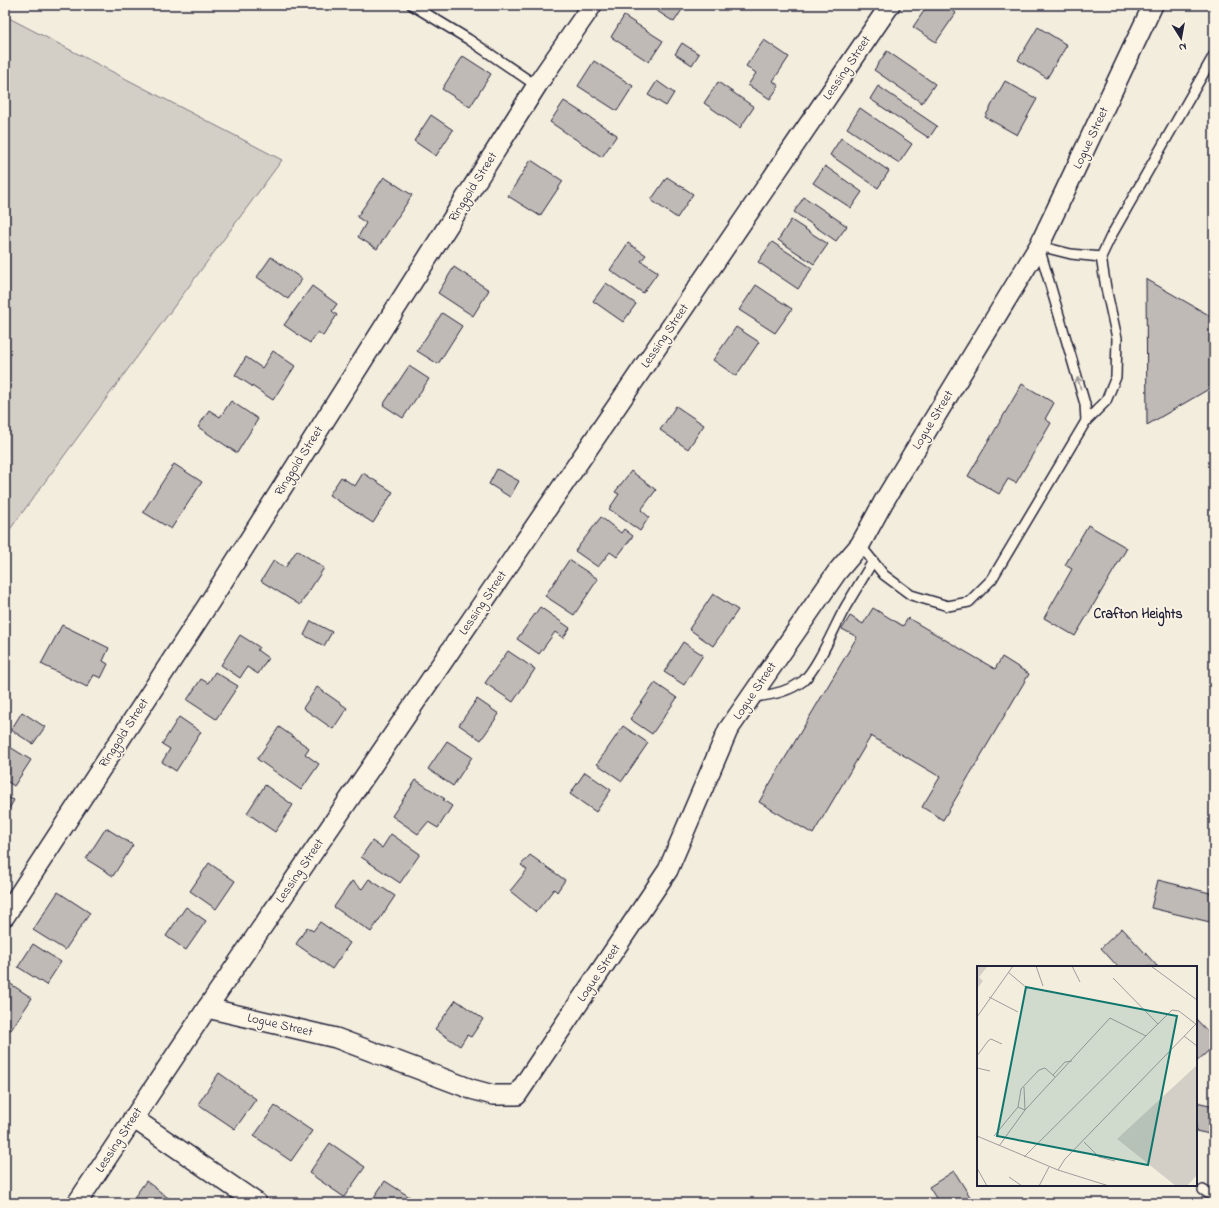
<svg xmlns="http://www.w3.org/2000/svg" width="1219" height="1208" font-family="'Indie Flower',sans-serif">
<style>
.green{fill:#d4cfc6;stroke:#7b7880}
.building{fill:#bfbab6;stroke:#22223b}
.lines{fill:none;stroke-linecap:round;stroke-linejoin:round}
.service-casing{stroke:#22223b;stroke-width:12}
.minor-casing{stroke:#22223b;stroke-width:22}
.service{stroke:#fcf5e5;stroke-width:9}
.minor{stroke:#fcf5e5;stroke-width:19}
.oneway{stroke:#9a9698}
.labels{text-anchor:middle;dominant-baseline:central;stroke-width:3.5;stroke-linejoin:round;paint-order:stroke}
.street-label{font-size:13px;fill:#22223b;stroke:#fcf5e5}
.neighbourhood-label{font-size:14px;font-weight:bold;fill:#22223b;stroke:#fcf5e5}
.inset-road{fill:none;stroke:#9f9c9d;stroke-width:1}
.view{fill:#0f766e;fill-opacity:0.15;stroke:#0f766e;stroke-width:2}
.inset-edge{fill:none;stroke:#22223b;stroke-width:2}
</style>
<rect width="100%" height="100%" fill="#f3edde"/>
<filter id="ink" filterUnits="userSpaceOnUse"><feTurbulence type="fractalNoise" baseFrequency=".025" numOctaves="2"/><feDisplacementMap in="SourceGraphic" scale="8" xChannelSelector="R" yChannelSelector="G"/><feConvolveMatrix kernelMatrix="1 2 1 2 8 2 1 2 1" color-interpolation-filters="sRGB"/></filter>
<g filter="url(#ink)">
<polygon class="green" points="5,16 282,160 5,536"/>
<g class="building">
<polygon points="648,5 685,5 674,22"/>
<polygon points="928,5 945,5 956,13 936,42 913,27"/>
<polygon points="624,16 663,41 649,62 611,37"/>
<polygon points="1038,27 1067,45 1047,78 1018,60"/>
<polygon points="764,40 789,57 773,81 779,86 770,99 748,85 756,73 746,66"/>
<polygon points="682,43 699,54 692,65 675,54"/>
<polygon points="887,51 935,84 922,103 874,70"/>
<polygon points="463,56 491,74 470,107 442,89"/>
<polygon points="594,61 633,86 617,111 578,86"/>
<polygon points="657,81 674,93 666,106 648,95"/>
<polygon points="1005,81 1037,99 1017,135 985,117"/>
<polygon points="718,82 754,107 740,128 704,103"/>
<polygon points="878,86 937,126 929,138 870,99"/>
<polygon points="564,101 617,135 602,157 550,122"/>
<polygon points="860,108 912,144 899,163 847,128"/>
<polygon points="431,115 453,130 436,156 414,141"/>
<polygon points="841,138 889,171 878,188 830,155"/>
<polygon points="531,160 563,181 540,216 508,196"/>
<polygon points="825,166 862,192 851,208 813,183"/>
<polygon points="384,177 412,195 377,249 358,237 366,223 357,217"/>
<polygon points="667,177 693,194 677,218 651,200"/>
<polygon points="804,197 847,226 836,241 794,212"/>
<polygon points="791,220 828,244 814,264 778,240"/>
<polygon points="772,242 812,268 798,289 758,262"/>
<polygon points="628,243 646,255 641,261 658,272 643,293 610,270"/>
<polygon points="271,257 302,279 288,299 257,277"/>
<polygon points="454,267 489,290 473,316 438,293"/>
<polygon points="1146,279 1214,318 1214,386 1147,425"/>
<polygon points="606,283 636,304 623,322 593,301"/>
<polygon points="756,285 792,309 775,333 739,310"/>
<polygon points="312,286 337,304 332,311 337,315 323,336 318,332 310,343 284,325"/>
<polygon points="442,313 462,326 438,364 417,351"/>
<polygon points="736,327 759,342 736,376 713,360"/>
<polygon points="273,351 295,366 273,400 235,375 246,357 262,368"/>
<polygon points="409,366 429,379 403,418 383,405"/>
<polygon points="1022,384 1054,403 1045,419 1051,423 1016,483 1008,479 999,494 968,476"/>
<polygon points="231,401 258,419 237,453 198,427 209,410 220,417"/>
<polygon points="676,406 704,425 688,449 660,430"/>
<polygon points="174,464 202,482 171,529 143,512"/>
<polygon points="497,469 519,481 510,497 489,484"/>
<polygon points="631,471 656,490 641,510 649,517 640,531 609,509 619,494 615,492"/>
<polygon points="363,473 393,492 373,523 329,495 341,477 355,486"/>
<polygon points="601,517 621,533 624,529 633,536 617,557 610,552 598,567 575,551"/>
<polygon points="1088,525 1127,548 1075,636 1044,618 1072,569 1065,565"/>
<polygon points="297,550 324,568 300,605 261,581 274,560 285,568"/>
<polygon points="569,560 598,579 574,615 545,596"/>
<polygon points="713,594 738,610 713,646 689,629"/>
<polygon points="540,607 570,628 563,638 555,632 539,654 517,639"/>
<polygon points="873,608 903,626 908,618 995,669 1002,657 1029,674 943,820 922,807 940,777 871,736 813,834 759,802 857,637 842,629 850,616 863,624"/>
<polygon points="311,621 332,632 324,646 304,635"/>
<polygon points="62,625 109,648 103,661 108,664 101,678 94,675 87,687 41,664"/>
<polygon points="240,635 259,647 257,650 268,658 258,674 247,667 240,678 221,665"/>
<polygon points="683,642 703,655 684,685 664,672"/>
<polygon points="508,651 535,669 513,702 485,683"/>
<polygon points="215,672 238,686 216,719 187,700 201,679 208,683"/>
<polygon points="655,683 677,698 652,734 630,719"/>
<polygon points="317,687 347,708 333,729 303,708"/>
<polygon points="477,699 499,714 481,740 459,725"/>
<polygon points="22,712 45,727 33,744 11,730"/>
<polygon points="179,717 201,732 176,771 162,762 170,749 162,744"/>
<polygon points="623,726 648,743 622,781 597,764"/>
<polygon points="279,727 309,748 305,754 319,764 301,790 257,759"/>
<polygon points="447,741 472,757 453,786 428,769"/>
<polygon points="5,744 31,760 14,786 5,780"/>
<polygon points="585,772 611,790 596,812 570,794"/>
<polygon points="416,780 445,799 443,800 452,806 438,828 428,822 418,834 392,816"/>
<polygon points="265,785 293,805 275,832 247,813"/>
<polygon points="5,796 14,800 5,816"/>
<polygon points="106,828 133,845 113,876 86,859"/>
<polygon points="391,834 420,854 400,883 361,857 372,841 382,848"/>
<polygon points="530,855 565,880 557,892 554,889 536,912 510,891 527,870 521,865"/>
<polygon points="209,863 235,881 216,909 190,891"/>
<polygon points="369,879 395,896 371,932 334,907 352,881 362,889"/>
<polygon points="1158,880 1214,894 1214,923 1151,908"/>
<polygon points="58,892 90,913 65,950 33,930"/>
<polygon points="186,907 206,921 186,950 166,936"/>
<polygon points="320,922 350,943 332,969 296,944 307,927 313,931"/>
<polygon points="1122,928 1158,967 1118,967 1101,948"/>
<polygon points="33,944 61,962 46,985 18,967"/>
<polygon points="6,981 32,998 11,1030 5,1027"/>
<polygon points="456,1000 483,1019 471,1037 467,1035 460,1046 435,1029"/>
<polygon points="1196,1019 1214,1038 1214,1046 1196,1062"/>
<polygon points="219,1073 256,1099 235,1129 198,1104"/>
<polygon points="1196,1102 1214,1106 1214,1135 1196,1131"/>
<polygon points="275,1106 312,1131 291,1161 254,1136"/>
<polygon points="330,1143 365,1167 344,1197 309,1173"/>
<polygon points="954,1171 974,1203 939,1203 929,1187"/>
<polygon points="146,1181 175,1203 130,1203"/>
<polygon points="385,1181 416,1201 415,1203 370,1203"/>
</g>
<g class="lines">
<defs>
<g id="service">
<polyline points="412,5 468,39 537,86"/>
<polyline points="1039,246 1071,254 1101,257"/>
<polyline points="1039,247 1085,404 1086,421"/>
<polyline points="860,545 884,575 911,595 948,606 969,602 992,579 1086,421 1106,401 1116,377 1117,338 1106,288 1101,257 1111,236 1214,55"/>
<path d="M 751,697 C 768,696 788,692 803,681 C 818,668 835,625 846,606 C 855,591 864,576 873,561"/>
<polyline points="1203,1190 1214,1197"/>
</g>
<g id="minor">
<polyline points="5,916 211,600 539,82 592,5"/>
<polyline points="207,1008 336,1038 471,1089 493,1095 517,1095 668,870 728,730 837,572 860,545 884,501 1039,246 1153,5"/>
<polyline points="133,1118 257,1203"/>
<polyline points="77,1203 207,1008 890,5"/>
</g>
</defs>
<use href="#service" class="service-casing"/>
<use href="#minor" class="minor-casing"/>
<use href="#service" class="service"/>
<use href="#minor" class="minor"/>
</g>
<defs><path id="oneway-shaft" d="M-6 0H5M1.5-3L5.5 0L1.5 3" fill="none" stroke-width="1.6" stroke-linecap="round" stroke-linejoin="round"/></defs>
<use class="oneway" href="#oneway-shaft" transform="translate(1079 383) rotate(-106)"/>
</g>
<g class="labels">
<g class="street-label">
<text transform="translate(847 68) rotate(-56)">Lessing Street</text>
<text transform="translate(1091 138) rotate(-65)">Logue Street</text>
<text transform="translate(473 187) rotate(-58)">Ringgold Street</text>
<text transform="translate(665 336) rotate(-56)">Lessing Street</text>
<text transform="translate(933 420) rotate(-59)">Logue Street</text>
<text transform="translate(299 461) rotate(-58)">Ringgold Street</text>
<text transform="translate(483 603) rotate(-56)">Lessing Street</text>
<text transform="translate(755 691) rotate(-56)">Logue Street</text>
<text transform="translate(124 733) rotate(-57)">Ringgold Street</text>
<text transform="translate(300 871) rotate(-56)">Lessing Street</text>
<text transform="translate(599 973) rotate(-56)">Logue Street</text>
<text transform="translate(280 1025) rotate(13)">Logue Street</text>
<text transform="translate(119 1140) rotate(-57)">Lessing Street</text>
</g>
<g class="neighbourhood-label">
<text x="1138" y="614">Crafton Heights</text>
</g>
</g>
<g transform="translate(977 966)">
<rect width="220" height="220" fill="#f3edde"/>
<path d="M 0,0 L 11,0 L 2,11 L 6,15 L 0,23 ZM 220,99 L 220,209 L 210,220 L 199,220 L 140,173 Z" fill="#d4cfc6"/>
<path class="inset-road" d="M 59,0 L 66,20M 95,0 L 103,16M 174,0 L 220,34M 31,6 L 51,23M 136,12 L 181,58M 12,31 L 41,46M 0,51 L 36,0M 207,70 L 220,80M 0,90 L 11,75 L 14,73 L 25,78M 0,102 L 13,105M 76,109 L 88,96 L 95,95M 41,141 L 48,144 L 47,121M 0,170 L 81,204 L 132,220M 17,170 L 41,141 L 44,123 L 62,104 L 68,102 L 78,111M 107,176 L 122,191 L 138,195M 22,180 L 48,144 L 133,52 L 169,70M 47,191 L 195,44 L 202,45 L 220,59M 0,202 L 10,220M 81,204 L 88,193 L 219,58M 32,211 L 45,220M 62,220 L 72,201"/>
<path class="view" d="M 49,21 L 200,50 L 171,199 L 20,170 Z"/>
<rect width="220" height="220" class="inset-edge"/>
</g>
<rect width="1219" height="1208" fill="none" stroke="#fcf5e5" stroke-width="20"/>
<rect x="10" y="10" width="1199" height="1188" fill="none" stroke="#22223b" stroke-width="1.5" filter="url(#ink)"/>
<g transform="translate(1181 38) rotate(169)" stroke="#fcf5e5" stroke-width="3" paint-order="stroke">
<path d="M0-3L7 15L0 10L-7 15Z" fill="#22223b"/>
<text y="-6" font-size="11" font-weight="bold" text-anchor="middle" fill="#22223b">N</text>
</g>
</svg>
